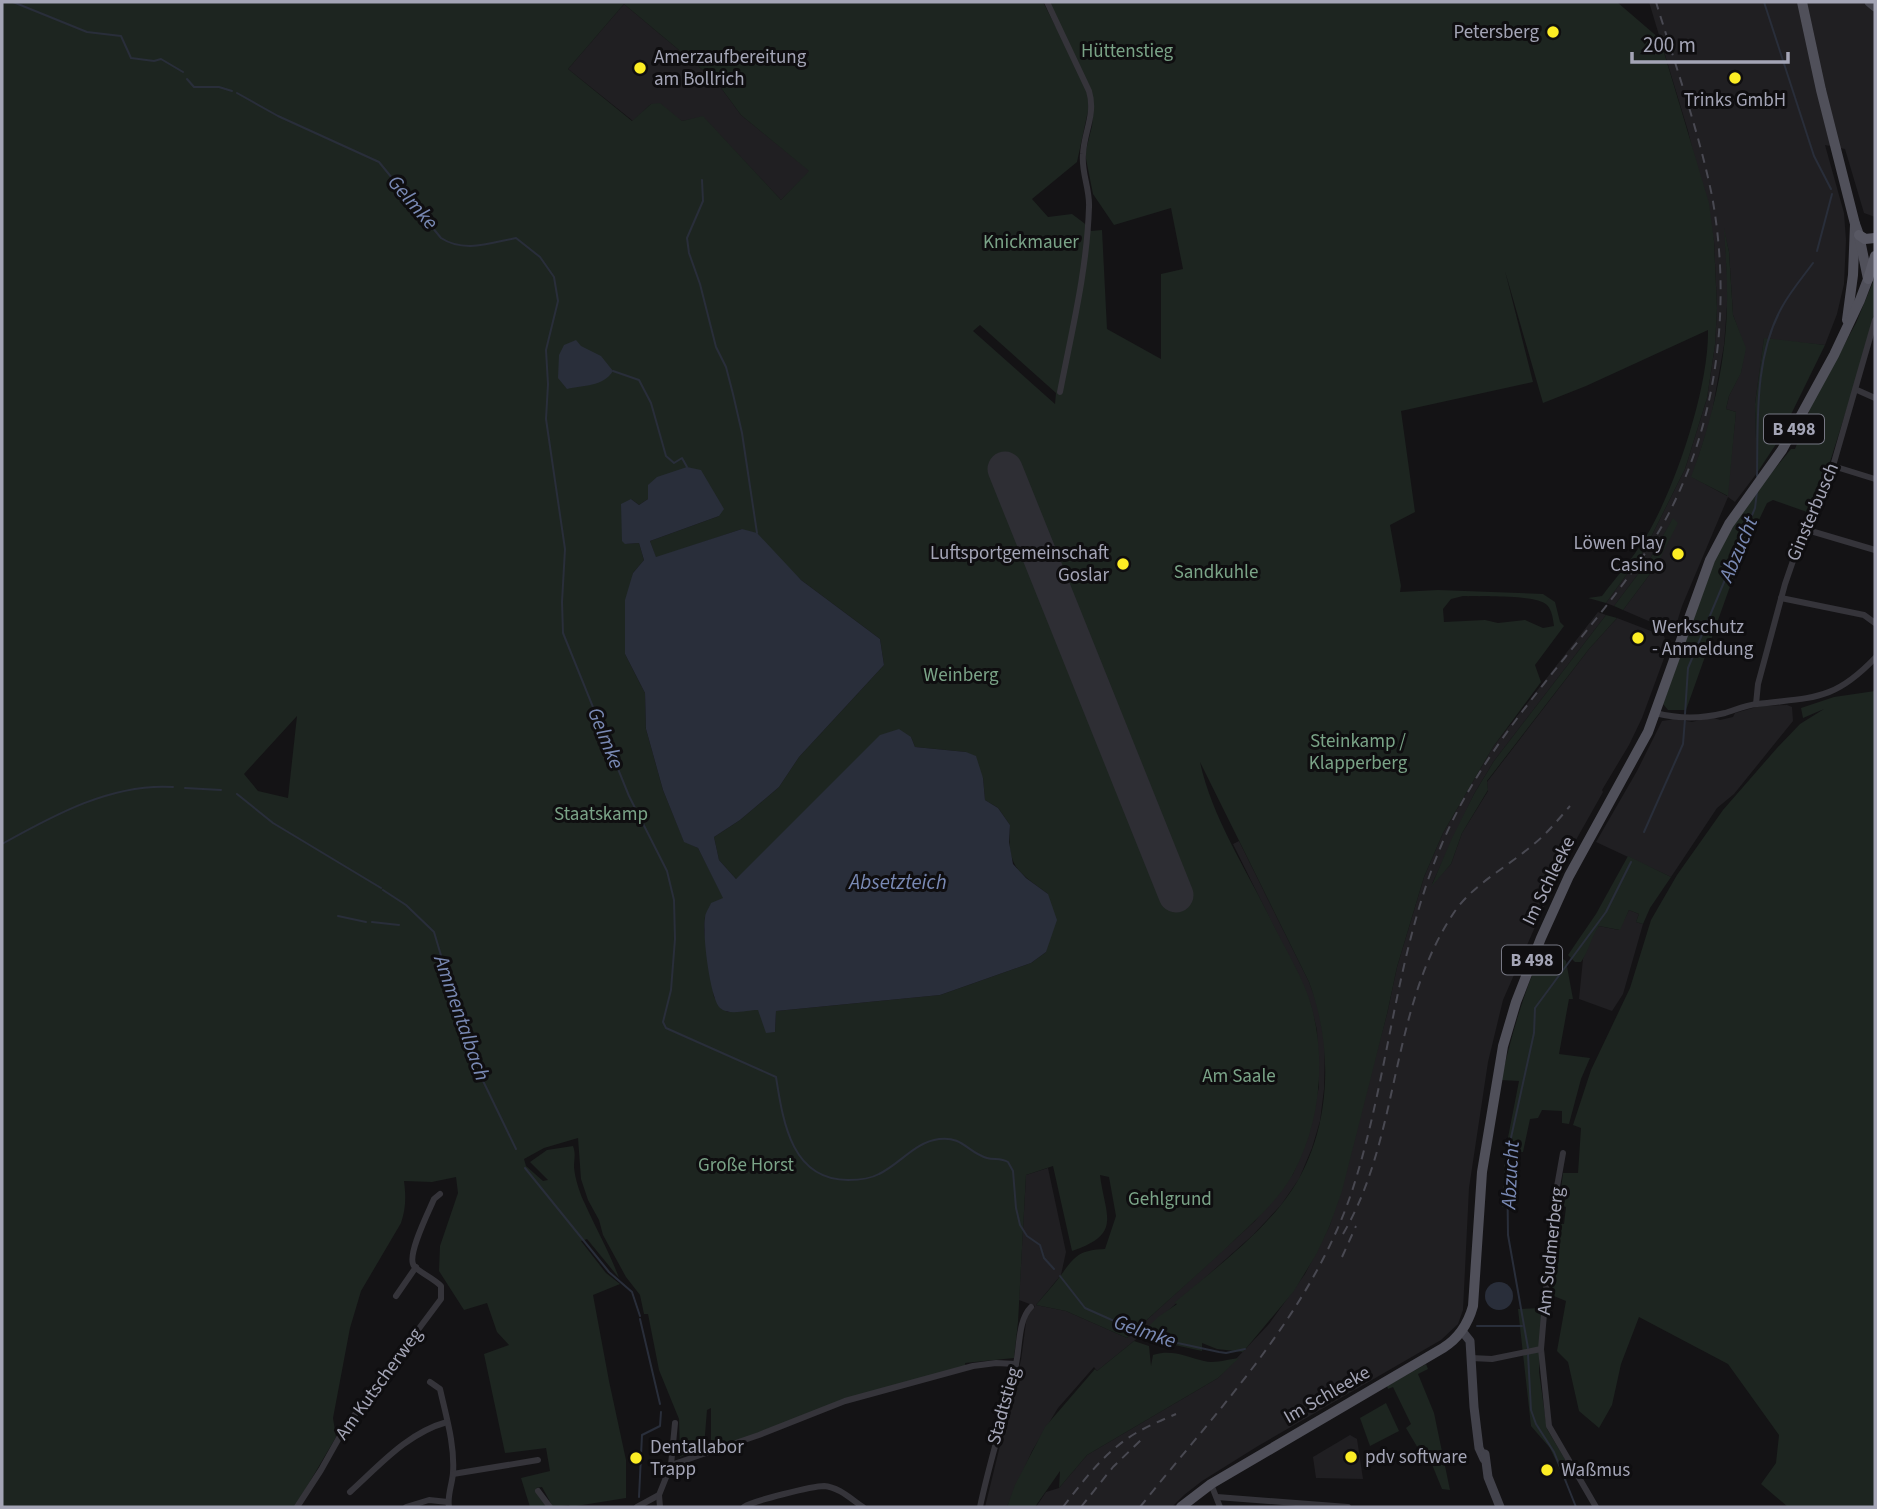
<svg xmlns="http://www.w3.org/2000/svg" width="1877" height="1509" font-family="'Source Sans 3',sans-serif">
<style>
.built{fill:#201f22;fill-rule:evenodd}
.green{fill:#1d2520;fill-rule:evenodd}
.water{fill:#292e3a}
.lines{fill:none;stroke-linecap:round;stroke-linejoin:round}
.stream{stroke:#292e3a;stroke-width:2}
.runway{stroke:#2e2e34;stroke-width:35}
.minor{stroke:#35343a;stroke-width:6}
.secondary{stroke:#42424b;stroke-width:9}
.primary{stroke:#50505a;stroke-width:10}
.trunk{stroke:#585863;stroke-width:10}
.rail{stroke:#494952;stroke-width:2;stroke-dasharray:9 7;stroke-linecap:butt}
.poi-dot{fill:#fced24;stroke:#0f0e10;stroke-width:2.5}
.labels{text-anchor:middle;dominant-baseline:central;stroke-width:6;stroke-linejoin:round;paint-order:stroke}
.shield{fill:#0f0e10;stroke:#777884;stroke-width:2}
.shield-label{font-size:18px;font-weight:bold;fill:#a4a5b6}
.poi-label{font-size:19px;fill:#a4a5b6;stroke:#0f0e10;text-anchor:start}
.park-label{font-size:19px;fill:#7aa387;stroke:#0f0e10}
.street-label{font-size:19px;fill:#a4a5b6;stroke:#0f0e10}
.water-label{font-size:21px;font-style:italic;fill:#7989b4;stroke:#0f0e10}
</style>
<rect width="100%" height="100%" fill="#141315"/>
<g class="built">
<path d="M 1649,2 L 1875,2 L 1875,217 L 1864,213 L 1845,149 L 1825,145 L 1844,213 L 1846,240 L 1844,284 L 1837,314 L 1825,345 L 1764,339 L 1755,404 L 1757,473 L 1735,502 L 1728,497 L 1682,606 L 1674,632 L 1623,610 L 1656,566 L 1673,519 L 1651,557 L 1614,606 L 1606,603 L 1645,549 L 1685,469 L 1707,398 L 1715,345 L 1717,308 L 1714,241 L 1688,131 ZM 1725,235 L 1729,252 L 1733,315 L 1745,348 L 1741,372 L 1729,396 L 1726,409 L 1736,412 L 1727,496 L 1692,477 L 1711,418 L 1724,345 L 1728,293 Z"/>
<polygon points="624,4 716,81 741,115 810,171 781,200 703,117 682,121 651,104 633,121 568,69"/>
<polygon points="1598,612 1606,615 1494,761 1474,794 1432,884 1451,864 1462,833 1488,791 1487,782 1589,649 1617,618 1664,636 1666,642 1670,642 1642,718 1629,745 1602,790 1603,792 1563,863 1503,1000 1488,1062 1469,1188 1463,1310 1458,1324 1441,1340 1258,1446 1202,1481 1184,1495 1172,1507 1036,1507 1046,1492 1059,1488 1087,1455 1218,1378 1269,1324 1305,1274 1330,1225 1387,1014 1397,967 1424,877 1443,833 1493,747"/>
<polygon points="1787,705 1792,707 1793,721 1734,794 1717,808 1671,877 1596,842 1637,771 1662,721 1675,719 1692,722 1711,717 1720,720 1733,717 1735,713 1760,706"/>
<polygon points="1239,841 1309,982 1318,1006 1325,1045 1324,1089 1320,1121 1312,1148 1299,1179 1281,1205 1253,1235 1134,1341 1097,1371 1094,1367 1058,1408 1032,1451 1007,1507 985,1507 1021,1360 1027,1315 1035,1306 1019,1300 1026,1175 1048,1168 1066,1252 1061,1275 1036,1305 1066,1311 1127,1338 1255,1221 1293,1174 1305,1145 1319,1087 1317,1030 1311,1006 1303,986 1233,844"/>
<polygon points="1629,910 1639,914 1636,922 1643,924 1623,994 1612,1011 1579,999 1583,959 1592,935 1599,926 1619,930"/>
<polygon points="1350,1435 1357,1439 1363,1479 1316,1478 1313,1457"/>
</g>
<g class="green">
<path d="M 2,2 L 1043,2 L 1084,81 L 1049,2 L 1617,2 L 1660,39 L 1709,203 L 1714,241 L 1717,308 L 1715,345 L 1707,398 L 1685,469 L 1645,549 L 1606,603 L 1588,598 L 1602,596 C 1617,576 1634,557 1647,535 C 1676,486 1709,387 1708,330 L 1586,386 L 1543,403 L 1505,271 L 1533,382 L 1401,411 L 1415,512 L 1390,525 L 1401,586 L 1400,592 L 1438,590 L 1543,594 L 1555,602 L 1560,622 L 1564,626 L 1535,665 L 1541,682 L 1493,747 L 1443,833 L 1424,877 L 1397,967 L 1387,1014 L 1342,1191 L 1330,1225 L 1317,1253 L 1294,1291 L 1243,1352 L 1217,1349 L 1202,1343 L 1202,1351 L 1138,1337 L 1158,1317 L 1177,1304 L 1174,1303 C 1211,1272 1251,1242 1281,1205 C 1331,1144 1336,1054 1309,982 L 1200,762 C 1212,818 1247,870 1272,922 C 1285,949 1304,978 1312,1008 C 1326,1062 1320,1124 1293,1174 C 1277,1203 1249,1226 1225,1249 C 1193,1279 1159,1308 1127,1338 L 1066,1311 L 1036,1305 C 1044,1295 1053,1286 1061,1275 C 1075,1256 1079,1250 1105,1249 L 1116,1216 L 1109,1177 L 1100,1175 C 1105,1216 1123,1234 1072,1251 L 1053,1166 L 1026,1175 L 1018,1322 L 1014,1358 L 965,1363 L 966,1368 L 845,1401 L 711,1452 L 711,1408 L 707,1410 L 704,1447 L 680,1457 L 679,1419 L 659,1370 L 648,1314 L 644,1314 L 640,1295 L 626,1277 L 603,1235 L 599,1220 L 588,1200 L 581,1179 L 578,1138 L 544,1148 L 524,1159 L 526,1166 L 543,1181 L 548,1180 L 530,1162 L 547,1150 L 573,1146 C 576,1154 574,1159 574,1167 C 575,1179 580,1194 585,1204 C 596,1229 610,1253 619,1278 L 587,1239 L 581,1241 L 606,1273 L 620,1284 L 593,1295 L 609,1381 L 626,1460 L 626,1498 L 570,1507 L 569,1505 L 553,1507 L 542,1487 L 536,1488 L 547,1507 L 530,1507 L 521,1478 L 550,1471 L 546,1448 L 505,1453 L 484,1354 L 509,1345 L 497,1332 L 487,1303 L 464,1310 L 439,1271 L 440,1246 L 458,1193 L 456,1177 L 432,1182 L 404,1181 C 406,1196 406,1208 401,1223 L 361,1291 L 350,1328 L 333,1418 L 336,1437 L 295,1507 L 2,1507 ZM 624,4 L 716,81 L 741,115 L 809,171 L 781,200 L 703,116 L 682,121 L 660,103 L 651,104 L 632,121 L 568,69 ZM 1094,105 L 1092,126 L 1085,154 L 1093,194 L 1114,225 L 1171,208 L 1183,269 L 1161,274 L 1161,359 L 1107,329 L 1102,230 L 1091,231 L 1084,223 L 1072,214 L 1048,217 L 1032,199 L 1077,162 L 1088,111 ZM 980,325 L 1056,393 L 1055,404 L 973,331 ZM 631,499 L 639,505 L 648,499 L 719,516 L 650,541 L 656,558 L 742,529 L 801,580 L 880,639 L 884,665 L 799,757 L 779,787 L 740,820 L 714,837 L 719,860 L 736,879 L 911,737 L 915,747 L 966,752 L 983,778 L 985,800 L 998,808 L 1010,825 C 1007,867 1016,870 1048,894 L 1046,952 L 1031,963 L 940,995 L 776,1011 L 775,1032 L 758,1009 L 727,1012 L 714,997 L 704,930 L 705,917 L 724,898 L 698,848 L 684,841 L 663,790 L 646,729 L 645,693 L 625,654 L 633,573 L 644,560 L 639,543 L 625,544 ZM 1463,596 C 1480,597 1536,594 1547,605 C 1552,610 1553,619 1554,626 L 1543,628 L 1525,620 L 1498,623 L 1485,620 L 1444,622 L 1443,609 L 1451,599 ZM 297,716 L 288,798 L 258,791 L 244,774 Z"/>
<path d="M 1724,228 L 1729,252 L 1733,315 L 1746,348 L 1741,373 L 1729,396 L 1726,409 L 1736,412 L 1728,496 L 1691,477 C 1713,418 1728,355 1727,292 C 1727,271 1725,249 1724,228 Z"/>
<path d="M 1875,277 L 1875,311 L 1853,389 L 1829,465 L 1807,512 L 1773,500 L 1767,503 L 1738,564 L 1686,710 L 1668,710 L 1663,704 L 1714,562 C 1733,521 1762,484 1791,449 L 1795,449 L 1806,420 L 1813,421 L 1808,411 L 1856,323 Z"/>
<polygon points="1764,338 1825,345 1778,441 1757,473 1755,404"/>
<polygon points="1673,518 1678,523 1656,566 1623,610 1614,606 1651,557"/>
<polygon points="1606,615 1617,618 1589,649 1487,781 1488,790 1462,833 1451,864 1431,887 1452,838 1474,794 1494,761"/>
<polygon points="1875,691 1875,1507 1788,1507 1761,1484 1776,1463 1779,1435 1728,1364 1639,1317 1621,1364 1612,1405 1599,1428 1579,1411 1568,1362 1557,1351 1566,1301 1549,1294 1557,1223 1564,1224 1566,1207 1559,1205 1563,1173 1578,1173 1581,1128 1573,1125 1591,1070 1630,988 1651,920 1677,875 1723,810 1777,748 1800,724 1824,709 1803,718 1801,708 1834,697"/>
<path d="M 1628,856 L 1671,877 L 1650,908 L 1643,924 L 1636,922 L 1639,914 L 1629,910 L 1620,930 L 1599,926 C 1591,937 1589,951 1581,962 L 1575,962 L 1568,955 L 1596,914 Z"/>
<path d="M 1545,946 L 1566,961 L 1573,999 L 1569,999 L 1559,1054 L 1590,1058 L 1581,1079 L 1569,1124 L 1562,1123 L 1562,1111 L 1542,1110 L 1538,1118 L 1530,1119 L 1523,1152 L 1511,1153 L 1512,1206 L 1502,1207 L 1505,1153 L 1519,1081 L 1501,1080 C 1512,1034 1524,989 1545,946 Z"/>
<polygon points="1542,1308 1539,1372 1547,1429 1569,1466 1566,1482 1550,1448 1531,1426 1518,1309"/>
<path d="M 1134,1341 L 1149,1346 L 1151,1366 L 1153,1355 C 1173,1349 1186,1357 1204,1361 C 1214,1364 1229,1359 1239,1358 L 1218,1378 L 1087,1455 L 1059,1488 L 1060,1471 L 1035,1507 L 1007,1507 L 1015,1485 L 1045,1427 L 1095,1369 L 1097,1371 Z"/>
<polygon points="1426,1364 1428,1369 1418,1374 1434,1413 1450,1490 1442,1489 1431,1462 1428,1465 1406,1428 1411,1424 1393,1387 1388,1389 1387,1386"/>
<polygon points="1386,1403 1399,1431 1370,1446 1360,1418"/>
</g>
<g class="water">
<path d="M 576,340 L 581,346 L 601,356 L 613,371 C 603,387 583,385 567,389 L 558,378 L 559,355 L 564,345 Z"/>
<path d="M 687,467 L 701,470 L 724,509 L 719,516 L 650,541 L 656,557 L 742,529 L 757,533 L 801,580 L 880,639 L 884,665 L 799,757 L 779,787 L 740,820 L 714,837 L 719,860 L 736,879 L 880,735 L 899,729 L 911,737 L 915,747 L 966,752 L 976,756 L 983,778 L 985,800 L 998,808 L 1010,825 L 1009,842 L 1013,864 L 1026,878 L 1048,894 L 1057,920 L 1046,952 L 1031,963 L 940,995 L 776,1011 L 775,1032 L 766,1033 L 758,1010 C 747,1010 729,1016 720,1008 C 710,999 702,932 705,918 C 705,913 709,908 711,903 L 723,898 L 698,848 L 684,842 L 663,790 L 646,729 L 645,693 L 625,654 L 625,600 L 633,573 L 644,560 L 639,543 L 625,544 L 622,541 L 621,504 L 631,499 L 639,505 L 648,499 L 648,485 L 657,477 Z"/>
<circle cx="1499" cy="1296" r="14"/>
</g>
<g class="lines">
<g class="stream">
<polyline points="13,2 87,32 121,36 131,58 154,61 161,59 183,72"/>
<polyline points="1764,2 1814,156 1831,189"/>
<polyline points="187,79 194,87 219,87 232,91"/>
<path d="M 237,93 L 278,116 L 379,162 L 441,238 C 464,253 490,243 516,238 L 540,257 L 554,277 L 558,301 L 546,350 L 548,384 L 546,419 L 565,549 L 562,602 L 563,633 L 629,796 L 667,871 L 674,900 L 675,939 L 671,990 L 663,1022 L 666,1028 L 776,1077 C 783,1121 791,1180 848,1180 C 858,1180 870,1179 879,1174 C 900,1164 915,1142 939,1139 C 963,1136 967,1152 987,1158 C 994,1160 1001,1158 1008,1162 L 1013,1171 L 1016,1208 L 1020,1225 L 1027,1236 L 1040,1245 L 1044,1258 L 1054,1269"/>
<polyline points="702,180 703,201 687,238 689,253 700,284 716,347 726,367 733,394 742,433 757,533"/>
<polyline points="1817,251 1832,194"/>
<polyline points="613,371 639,380 651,403 666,456 674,463 682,458 687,467"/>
<path d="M 1757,476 C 1758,421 1754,357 1782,307 C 1790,292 1802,278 1813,263"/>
<polyline points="1685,714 1688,668 1755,508 1757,492"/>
<polyline points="185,788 221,790"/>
<polyline points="237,794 273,823 381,888"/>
<polyline points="1644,832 1683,744 1685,719"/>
<path d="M 2,844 C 54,815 112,783 173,787"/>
<polyline points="383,890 406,905 434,932 471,1056 516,1149"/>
<polyline points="338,916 366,922"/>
<polyline points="372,922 399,925"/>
<polyline points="525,1168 609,1272 632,1292 640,1316"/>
<polyline points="1060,1276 1085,1308 1150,1337 1219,1352 1226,1353 1245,1349"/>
<polyline points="640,1319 660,1404"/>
<polyline points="1477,1326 1522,1326"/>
<polyline points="1528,1348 1508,1235 1507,1156 1534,1033 1535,1008 1606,912 1631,862"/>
<polyline points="1528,1354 1531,1410 1536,1424 1554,1452 1576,1507"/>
<polyline points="639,1497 642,1435 660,1426 661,1412"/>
</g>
<polyline class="runway" points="1005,469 1176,895"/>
<g class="minor">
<path d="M 1047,2 L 1089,91 C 1096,114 1084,132 1083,154 C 1081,172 1090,189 1089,207 C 1087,270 1072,330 1060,392"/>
<polyline points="1857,390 1875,398"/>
<polyline points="1833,466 1875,479"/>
<polyline points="1804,529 1875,550"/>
<polyline points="1781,598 1864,615 1875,623"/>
<polyline points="1756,704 1758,684 1785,584 1804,529 1833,466 1875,320"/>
<path d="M 1655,713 C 1680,719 1700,719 1725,713 C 1735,710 1746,705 1757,704 C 1812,697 1833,702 1875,658"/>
<polyline points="396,1296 416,1267"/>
<polyline points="1541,1349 1549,1426 1596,1507"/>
<polyline points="1471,1358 1492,1359 1541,1349 1553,1209 1563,1153"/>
<path d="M 430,1382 L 440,1389 C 446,1416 455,1445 453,1473 C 452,1485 447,1496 449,1507"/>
<polyline points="671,1465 759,1435 845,1401 973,1366 996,1363 1016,1364"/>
<polyline points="453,1474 538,1460"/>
<polyline points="1211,1484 1220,1507"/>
<polyline points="538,1491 550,1507"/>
<path d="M 350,1492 C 379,1466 407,1433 447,1422"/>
<polyline points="1217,1497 1348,1507"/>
<path d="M 297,1507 L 321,1470 L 344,1429 L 441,1299 L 441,1286 C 433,1278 422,1274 414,1266 C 406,1256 429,1211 434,1199 L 440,1194"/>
<polyline points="406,1507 429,1500 448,1502"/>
<polyline points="637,1507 659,1495"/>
<polyline points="660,1507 659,1495 671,1465 675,1423"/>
<path d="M 744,1507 C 752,1501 813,1486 824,1486 C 839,1487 852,1500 863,1507"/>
<path d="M 980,1507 C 990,1459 1006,1412 1016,1364 C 1020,1346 1018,1320 1031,1307"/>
</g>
<g class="secondary">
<polyline points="1869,2 1875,7"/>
<polyline points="1462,1331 1470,1341 1474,1407 1479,1448 1484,1459"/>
<polyline points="1485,1454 1488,1477 1500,1507"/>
</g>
<g class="primary">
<polyline points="1802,2 1821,90 1855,224 1853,275 1847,320"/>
<path d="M 1181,1507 L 1211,1484 L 1443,1348 C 1459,1338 1468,1324 1473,1306 L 1482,1172 L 1503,1046 L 1516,1002 L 1541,938 L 1569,876 L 1648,732 L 1710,560 L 1729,524 L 1782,450 L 1834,355 L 1860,300 L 1868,279 L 1859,235 L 1855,224"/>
</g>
<g class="trunk">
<polyline points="1859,235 1865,239 1875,238"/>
<polyline points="1868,279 1875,256"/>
</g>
<g class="rail">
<path d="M 1343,1234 C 1401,1135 1389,1011 1453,914 C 1471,886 1504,869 1529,848 C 1545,836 1557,821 1570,806"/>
<polyline points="1342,1257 1356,1226"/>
<path d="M 1063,1507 C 1084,1480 1105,1451 1136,1433 C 1148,1426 1162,1420 1176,1414"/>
<polyline points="1081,1507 1113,1467 1142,1439"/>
<path d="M 1140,1507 C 1219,1408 1313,1311 1353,1188 C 1389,1076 1395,955 1441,846 C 1479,755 1547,682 1607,605 C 1631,574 1655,542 1672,507 C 1719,412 1731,300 1712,196 C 1699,132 1675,64 1656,2"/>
</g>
</g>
<g class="poi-dot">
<circle cx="1553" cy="32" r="7"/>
<circle cx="640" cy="68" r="7"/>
<circle cx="1735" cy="78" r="7"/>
<circle cx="1678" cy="554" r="7"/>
<circle cx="1123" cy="564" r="7"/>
<circle cx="1638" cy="638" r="7"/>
<circle cx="1351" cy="1457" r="7"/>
<circle cx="636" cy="1458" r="7"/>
<circle cx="1547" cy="1470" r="7"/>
</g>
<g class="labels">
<g class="shield">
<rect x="1764" y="414.5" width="60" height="29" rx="5"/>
<rect x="1502" y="945.5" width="60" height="29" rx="5"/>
</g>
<g class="shield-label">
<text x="1794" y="429">B 498</text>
<text x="1532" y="960">B 498</text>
</g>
<g class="poi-label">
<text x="1539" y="32" text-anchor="end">Petersberg</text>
<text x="654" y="57">Amerzaufbereitung<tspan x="654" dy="22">am Bollrich</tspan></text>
<text x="1735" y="100" text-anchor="middle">Trinks GmbH</text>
<text x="1664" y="543" text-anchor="end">Löwen Play<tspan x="1664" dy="22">Casino</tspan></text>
<text x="1109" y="553" text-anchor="end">Luftsportgemeinschaft<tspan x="1109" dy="22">Goslar</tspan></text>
<text x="1652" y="627">Werkschutz<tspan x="1652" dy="22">- Anmeldung</tspan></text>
<text x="650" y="1447">Dentallabor<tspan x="650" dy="22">Trapp</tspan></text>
<text x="1365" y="1457">pdv software</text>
<text x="1561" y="1470">Waßmus</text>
</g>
<g class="park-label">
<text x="1127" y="51">Hüttenstieg</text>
<text x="1031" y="242">Knickmauer</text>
<text x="1216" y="572">Sandkuhle</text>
<text x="961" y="675">Weinberg</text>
<text x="1358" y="741">Steinkamp /<tspan x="1358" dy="22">Klapperberg</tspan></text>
<text x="601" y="814">Staatskamp</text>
<text x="1239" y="1076">Am Saale</text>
<text x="746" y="1165">Große Horst</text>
<text x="1170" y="1199">Gehlgrund</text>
</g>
<g class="street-label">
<text transform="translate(1813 512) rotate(-67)">Ginsterbusch</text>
<text transform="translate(1549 881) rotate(-64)">Im Schleeke</text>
<text transform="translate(1551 1251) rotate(-84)">Am Sudmerberg</text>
<text transform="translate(379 1384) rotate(-54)">Am Kutscherweg</text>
<text transform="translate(1327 1395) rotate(-30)">Im Schleeke</text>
<text transform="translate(1004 1406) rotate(-75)">Stadtstieg</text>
</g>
<g class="water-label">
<text transform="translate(413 202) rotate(49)">Gelmke</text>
<text transform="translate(1738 549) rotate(-67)">Abzucht</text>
<text transform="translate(606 738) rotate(68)">Gelmke</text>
<text x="898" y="882">Absetzteich</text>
<text transform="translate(462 1018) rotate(71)">Ammentalbach</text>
<text transform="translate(1510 1175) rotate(-87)">Abzucht</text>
<text transform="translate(1145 1331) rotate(19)">Gelmke</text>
</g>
</g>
<rect width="1877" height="1509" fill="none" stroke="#a4a5b6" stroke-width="7"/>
<path d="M1632 52v10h156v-10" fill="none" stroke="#a4a5b6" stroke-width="3.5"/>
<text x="1643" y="52" font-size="21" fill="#a4a5b6" stroke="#0f0e10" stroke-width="5" paint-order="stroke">200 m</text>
</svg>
